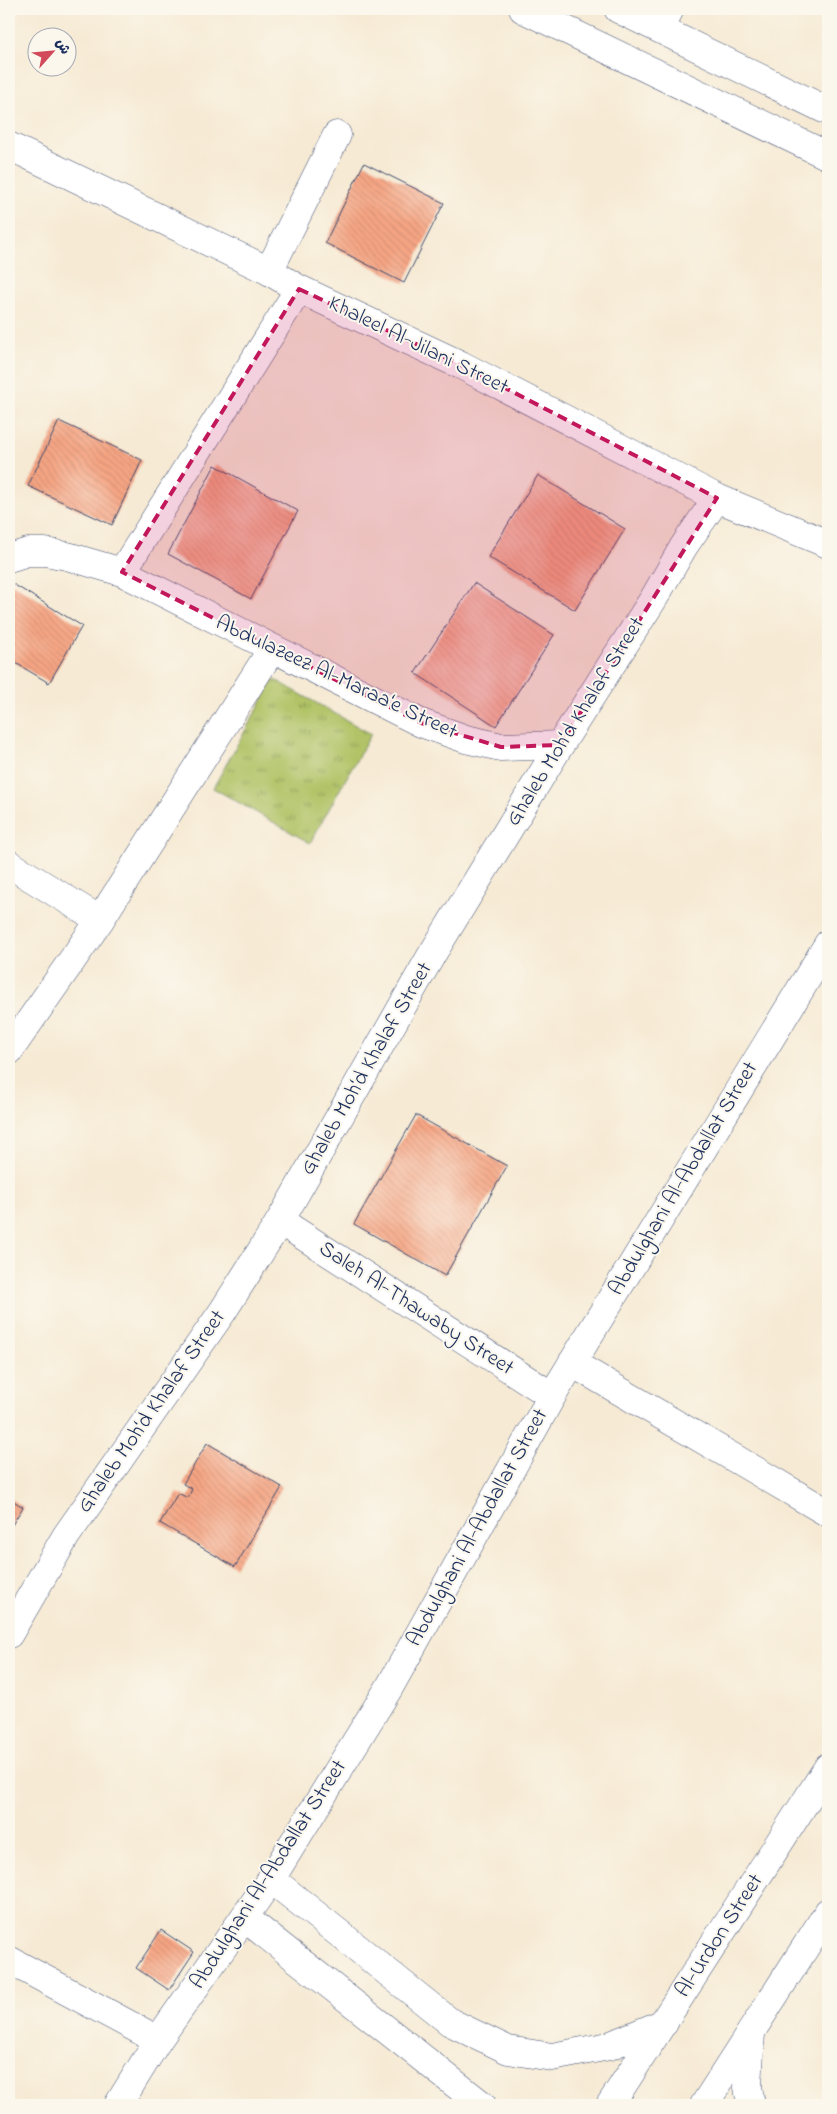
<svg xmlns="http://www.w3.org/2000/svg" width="837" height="2114" font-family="'Indie Flower','Playpen Sans Arabic',sans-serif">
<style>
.grass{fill:url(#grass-tufts);stroke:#667962}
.building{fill:url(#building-back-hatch)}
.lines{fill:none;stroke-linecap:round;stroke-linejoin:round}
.minor-casing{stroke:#3c4b70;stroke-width:29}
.highway-casing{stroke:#3c4b70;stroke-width:29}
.minor{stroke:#fff;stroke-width:28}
.highway{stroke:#fff;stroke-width:28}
.marked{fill:#c2185b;fill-opacity:0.2;stroke:#c2185b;stroke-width:4;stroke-dasharray:10 6;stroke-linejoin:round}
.labels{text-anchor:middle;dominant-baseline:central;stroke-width:4;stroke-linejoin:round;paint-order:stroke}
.street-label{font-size:22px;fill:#1b2f5e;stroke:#fbf7ec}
</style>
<defs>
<pattern id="grass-tufts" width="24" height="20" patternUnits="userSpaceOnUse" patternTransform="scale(1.25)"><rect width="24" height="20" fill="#b1c366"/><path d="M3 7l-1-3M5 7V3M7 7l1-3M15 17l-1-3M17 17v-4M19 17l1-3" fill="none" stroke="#8f9f57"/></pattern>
<pattern id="building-back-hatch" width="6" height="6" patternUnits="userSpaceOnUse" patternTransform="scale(1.25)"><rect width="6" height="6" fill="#f6a583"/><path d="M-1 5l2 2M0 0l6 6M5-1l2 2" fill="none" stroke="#d28e74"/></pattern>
</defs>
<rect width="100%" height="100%" fill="#fbf7ec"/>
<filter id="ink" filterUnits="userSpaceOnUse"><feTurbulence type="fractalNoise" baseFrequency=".02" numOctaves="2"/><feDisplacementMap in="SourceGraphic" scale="10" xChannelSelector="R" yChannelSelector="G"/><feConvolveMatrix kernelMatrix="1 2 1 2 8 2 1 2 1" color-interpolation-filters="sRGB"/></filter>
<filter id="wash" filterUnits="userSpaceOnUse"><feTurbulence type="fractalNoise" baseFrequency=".0096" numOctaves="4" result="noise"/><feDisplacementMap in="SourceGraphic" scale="20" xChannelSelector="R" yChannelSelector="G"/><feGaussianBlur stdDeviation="1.12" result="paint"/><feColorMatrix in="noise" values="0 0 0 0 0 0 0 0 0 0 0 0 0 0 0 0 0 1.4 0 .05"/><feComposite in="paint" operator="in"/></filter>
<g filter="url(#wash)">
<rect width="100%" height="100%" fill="#f6ead4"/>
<polygon class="grass" points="274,679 371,734 310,843 213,788"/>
<g id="blocks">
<g class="building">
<polygon points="364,163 444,203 404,283 325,243"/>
<polygon points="59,421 142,460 112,525 28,486"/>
<polygon points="215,465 298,511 251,599 168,554"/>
<polygon points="538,475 625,529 575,610 488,557"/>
<polygon points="474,583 554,635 496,726 415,673"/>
<polygon points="13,584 82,626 49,683 9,659 9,592"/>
<polygon points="416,1115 507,1166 445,1276 354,1224"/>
<polygon points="207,1443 282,1487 235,1567 160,1523 178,1493 188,1498 192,1489 183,1484"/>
<polygon points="9,1498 23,1507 9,1530"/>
<polygon points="161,1930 194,1952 169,1990 136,1968"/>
</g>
</g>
</g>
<g filter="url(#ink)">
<use href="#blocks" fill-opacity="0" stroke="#3c4b70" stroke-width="1"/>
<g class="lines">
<defs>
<g id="minor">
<polyline points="523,9 828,156"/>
<polyline points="618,9 828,111"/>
<polyline points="660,29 670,9"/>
<polyline points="9,146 269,271 299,289 461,365 717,498 828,544"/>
<polyline points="269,271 337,135"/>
<polyline points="9,558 28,552 45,552 67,556 122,572 421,723 466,739 501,747 560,745"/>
<polyline points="122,572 299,289"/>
<polyline points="9,864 100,920"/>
<polyline points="9,1051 100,920 272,649"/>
<polyline points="280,1221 552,1396"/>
<polyline points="572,1363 828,1513"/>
<polyline points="9,1634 66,1536 223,1311 280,1221 431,956 560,745 654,598 684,546 717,498"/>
<polyline points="271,1879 450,2022 508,2050 552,2057 609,2046 664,2023"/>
<polyline points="245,1918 482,2105"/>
<polyline points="9,1960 158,2040"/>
<polyline points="118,2105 158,2040 271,1879 389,1688 552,1396 828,944"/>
<polyline points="751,2105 748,2087 751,2032"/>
</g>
<g id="highway">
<polyline points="610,2105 828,1767"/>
<polyline points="704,2105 828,1912"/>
</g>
</defs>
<use href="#minor" class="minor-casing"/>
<use href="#highway" class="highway-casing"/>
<use href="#minor" class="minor"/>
<use href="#highway" class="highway"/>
</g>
</g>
<path class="marked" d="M 299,289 L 461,365 L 717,498 L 560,745 L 501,747 L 421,723 L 122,572 Z"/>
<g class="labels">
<g class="street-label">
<text transform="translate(418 346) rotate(26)">Khaleel Al-Jilani Street</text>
<text transform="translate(336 678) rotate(25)">Abdulazeez Al-Maraa‘e Street</text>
<text transform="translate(576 722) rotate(-58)">Ghaleb Moh‘d Khalaf Street</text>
<text transform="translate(367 1069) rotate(-60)">Ghaleb Moh‘d Khalaf Street</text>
<text transform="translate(684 1179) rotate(-59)">Abdulghani Al-Abdallat Street</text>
<text transform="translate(416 1309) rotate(33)">Saleh Al-Thawaby Street</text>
<text transform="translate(152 1412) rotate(-55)">Ghaleb Moh‘d Khalaf Street</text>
<text transform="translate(478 1528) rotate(-61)">Abdulghani Al-Abdallat Street</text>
<text transform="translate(269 1875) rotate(-57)">Abdulghani Al-Abdallat Street</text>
<text transform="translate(720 1936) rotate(-57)">Al-Urdon Street</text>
</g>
</g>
<rect width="837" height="2114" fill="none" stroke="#fbf7ec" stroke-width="30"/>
<g transform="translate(52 52) rotate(63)"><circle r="24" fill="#fbf7ec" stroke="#a1a7b3"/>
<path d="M0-4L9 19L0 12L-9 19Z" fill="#d1495b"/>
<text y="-8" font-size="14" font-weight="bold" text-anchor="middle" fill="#1b2f5e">ش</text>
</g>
</svg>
